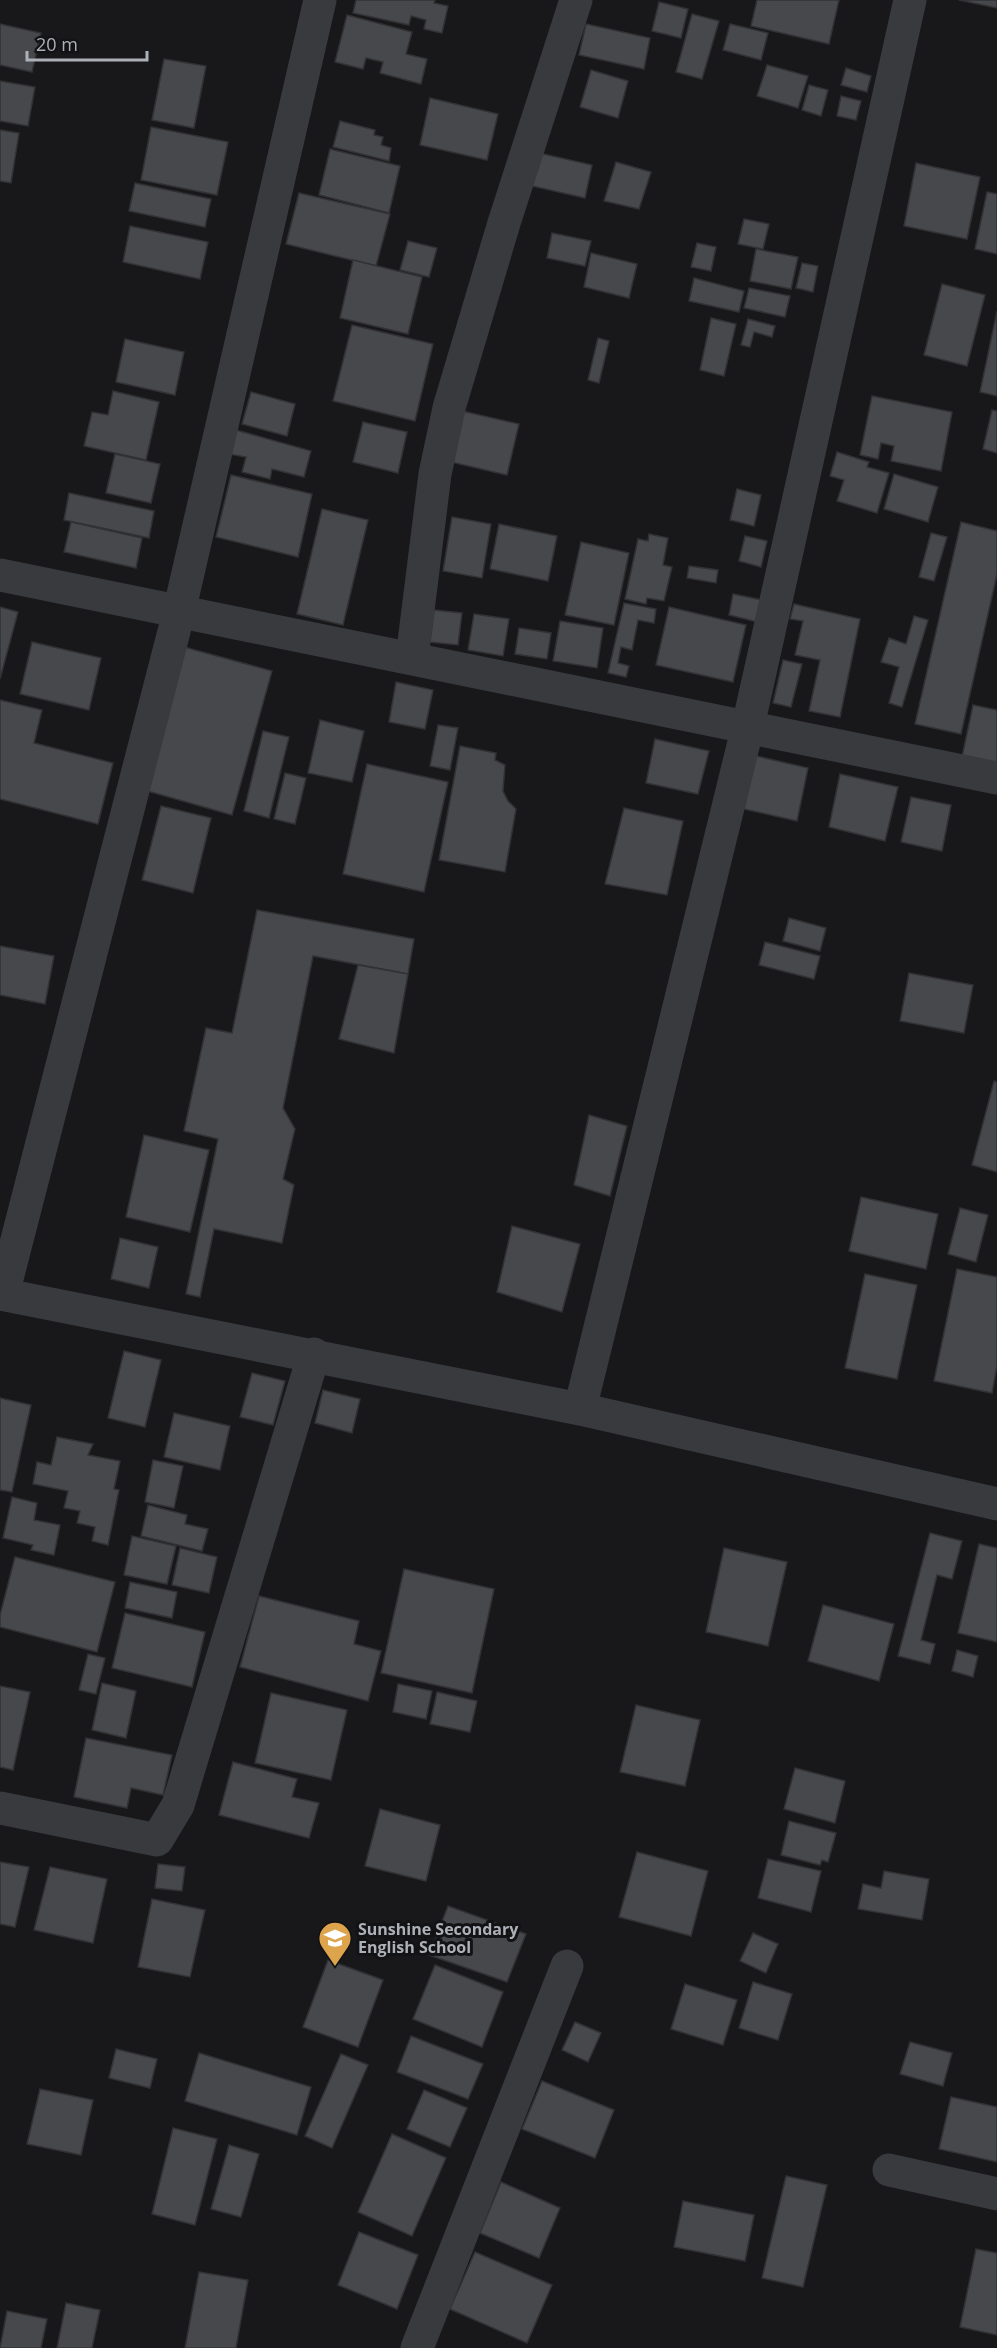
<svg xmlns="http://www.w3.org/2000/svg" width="997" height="2348" font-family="'Open Sans',sans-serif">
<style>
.building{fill:#47484c;stroke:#323235;stroke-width:1.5}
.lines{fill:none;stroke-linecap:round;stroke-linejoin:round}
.minor{stroke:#393a3e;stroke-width:33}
.labels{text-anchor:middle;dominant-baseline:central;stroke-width:6;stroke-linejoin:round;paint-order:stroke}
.poi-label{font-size:16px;font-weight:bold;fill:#acb0b8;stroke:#131315;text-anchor:start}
</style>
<rect width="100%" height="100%" fill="#18181a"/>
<g class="building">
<polygon points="356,0 435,0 434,3 448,6 442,33 424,29 426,20 411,16 409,25 353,13"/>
<polygon points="757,0 839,0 829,44 751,26"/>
<polygon points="959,0 997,0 997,8"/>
<polygon points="659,2 688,9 681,38 652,31"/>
<polygon points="692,14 719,21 702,79 676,72"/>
<polygon points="347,15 412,32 406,54 427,59 421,84 380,73 383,62 366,58 363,69 335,62"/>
<polygon points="0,24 41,33 32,72 0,65"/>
<polygon points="586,24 650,38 644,69 579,55"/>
<polygon points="730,24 768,33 761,60 723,50"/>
<polygon points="164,59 206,66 194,128 152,120"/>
<polygon points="767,65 808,76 798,108 757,96"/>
<polygon points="846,68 871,76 867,92 841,85"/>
<polygon points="591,70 628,81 618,118 580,107"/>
<polygon points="0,81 35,87 28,126 0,121"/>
<polygon points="809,85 828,90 821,116 802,110"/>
<polygon points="841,96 861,101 856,120 837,116"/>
<polygon points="430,98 498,114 487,160 420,145"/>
<polygon points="340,121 375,130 374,135 383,137 381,145 391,148 389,161 333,147"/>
<polygon points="151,127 228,142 217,195 141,180"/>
<polygon points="0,130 19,133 11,183 0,181"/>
<polygon points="330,149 400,166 389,213 319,195"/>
<polygon points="539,153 592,165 585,198 532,186"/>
<polygon points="616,162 651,172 639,209 604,201"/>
<polygon points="916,163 980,177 967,239 904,226"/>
<polygon points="135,183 211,199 205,227 129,211"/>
<polygon points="987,192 997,194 997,254 975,249"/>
<polygon points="299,193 390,214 376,266 286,244"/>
<polygon points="744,219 769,224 763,249 738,244"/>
<polygon points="130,226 208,242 200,279 123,262"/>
<polygon points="552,233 591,241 585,266 547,258"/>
<polygon points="408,241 437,248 429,277 400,270"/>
<polygon points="697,243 716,247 711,271 691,267"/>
<polygon points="756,249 798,257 791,289 750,281"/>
<polygon points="591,253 637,264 629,298 584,287"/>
<polygon points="353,260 422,277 408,334 340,318"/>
<polygon points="802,263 818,266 813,292 796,288"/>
<polygon points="694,278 744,291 739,312 689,301"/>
<polygon points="942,284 985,295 967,366 924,355"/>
<polygon points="749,288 790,296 785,317 744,308"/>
<polygon points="997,311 997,396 980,392"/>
<polygon points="711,318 736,324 724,376 700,370"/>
<polygon points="748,319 775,326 772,337 754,332 750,347 741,345"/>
<polygon points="352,325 433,344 415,421 333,401"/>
<polygon points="598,338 609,341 599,383 588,380"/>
<polygon points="125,339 184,352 175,395 116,382"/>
<polygon points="113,391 159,402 146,460 84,446 92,412 108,415"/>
<polygon points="251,392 295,404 287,436 242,424"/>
<polygon points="872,396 952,412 941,471 891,461 894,446 881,443 878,459 860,455"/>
<polygon points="992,410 997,411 997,453 983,449"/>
<polygon points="462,411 519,424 507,475 451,462"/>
<polygon points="363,422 407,432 398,473 353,462"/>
<polygon points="236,430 311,451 304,477 272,469 270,479 242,472 246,457 229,454"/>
<polygon points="837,452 869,462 867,467 889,473 877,513 837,501 844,480 830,476"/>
<polygon points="115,454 160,464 151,503 106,493"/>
<polygon points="894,474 938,487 928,522 884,509"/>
<polygon points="231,475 312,494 298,557 216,537"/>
<polygon points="737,489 761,495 754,526 730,520"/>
<polygon points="69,493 154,511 149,538 64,520"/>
<polygon points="322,509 368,520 343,625 297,614"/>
<polygon points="452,517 491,524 482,578 443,571"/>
<polygon points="71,522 142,538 136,568 64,552"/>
<polygon points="961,522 997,531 997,574 961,734 915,724"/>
<polygon points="499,524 557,536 548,581 490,569"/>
<polygon points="931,533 947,537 934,581 919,577"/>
<polygon points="649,534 668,538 663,565 672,567 664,601 647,598 646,604 625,599 638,539 648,541"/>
<polygon points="745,536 767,541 761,567 739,561"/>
<polygon points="581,542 629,553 614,625 565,615"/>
<polygon points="689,566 718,570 716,583 687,578"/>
<polygon points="733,594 767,601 762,623 729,615"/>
<polygon points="624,603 656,609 654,623 638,620 632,650 621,647 618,663 629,666 626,677 608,673"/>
<polygon points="794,604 860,619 840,717 809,711 820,660 795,655 803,621 790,619"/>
<polygon points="0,607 18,612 0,679"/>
<polygon points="669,607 746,625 733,682 656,665"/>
<polygon points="434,610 462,613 458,645 430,642"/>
<polygon points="474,614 509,619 503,656 468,650"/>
<polygon points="914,616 928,620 902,707 889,703 899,667 881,662 889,638 906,644"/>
<polygon points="560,621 603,628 597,668 553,661"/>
<polygon points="519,628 551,633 547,659 515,654"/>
<polygon points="32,642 101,658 89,710 20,694"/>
<polygon points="184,647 272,671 232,815 144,790"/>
<polygon points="783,660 802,664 791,707 773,703"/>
<polygon points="396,682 433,690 425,729 389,722"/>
<polygon points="0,700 42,710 34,743 113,763 98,824 0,799"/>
<polygon points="973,705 997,710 997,765 962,757"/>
<polygon points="320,720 364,731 352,782 308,773"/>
<polygon points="438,725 458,728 450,770 430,766"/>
<polygon points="263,731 289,737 269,818 244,811"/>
<polygon points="655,739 709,751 698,794 646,783"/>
<polygon points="460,746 496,753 495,760 505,765 503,791 508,801 516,809 505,872 439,860"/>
<polygon points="756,756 808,768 797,821 744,809"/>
<polygon points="367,764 448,782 424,892 343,874"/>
<polygon points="285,773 306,778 295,824 274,819"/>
<polygon points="840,774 898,787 885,841 829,827"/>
<polygon points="911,797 951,805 942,851 901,842"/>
<polygon points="161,806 211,818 193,893 142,880"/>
<polygon points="624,808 683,821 667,895 605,884"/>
<polygon points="257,910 414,939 408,974 313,956 283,1108 295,1129 283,1179 294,1185 282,1243 214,1229 200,1297 186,1294 218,1139 184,1131 206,1028 232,1033"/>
<polygon points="789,918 826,928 820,951 783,941"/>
<polygon points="765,942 820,956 814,979 759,965"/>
<polygon points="0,946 54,956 45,1004 0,995"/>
<polygon points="358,965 408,974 394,1053 339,1039"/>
<polygon points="909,973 973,985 964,1033 900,1021"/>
<polygon points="994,1081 997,1082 997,1172 972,1165"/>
<polygon points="589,1115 627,1126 610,1196 574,1185"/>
<polygon points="144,1135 209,1150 190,1232 126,1217"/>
<polygon points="861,1197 938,1214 926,1269 849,1251"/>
<polygon points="960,1208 988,1215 976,1262 948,1254"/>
<polygon points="512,1226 580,1244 562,1312 497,1292"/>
<polygon points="120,1238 158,1247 149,1288 111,1279"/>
<polygon points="957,1269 997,1277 997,1366 992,1393 934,1381"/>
<polygon points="865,1274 917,1285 897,1379 845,1368"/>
<polygon points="124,1351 161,1360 145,1427 108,1418"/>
<polygon points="252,1373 285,1381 273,1425 240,1417"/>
<polygon points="323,1390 360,1399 352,1433 315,1423"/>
<polygon points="0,1398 31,1405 12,1492 0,1490"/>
<polygon points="174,1413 230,1426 220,1470 164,1457"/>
<polygon points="57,1437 93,1444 88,1455 120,1461 114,1489 119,1490 108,1545 92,1541 95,1527 77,1523 80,1511 64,1508 68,1491 33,1484 37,1462 51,1465"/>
<polygon points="153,1460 183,1466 174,1508 145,1502"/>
<polygon points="12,1497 37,1503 34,1520 60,1525 54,1555 31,1550 33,1545 3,1538"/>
<polygon points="148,1505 187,1515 185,1524 208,1529 202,1551 141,1536"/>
<polygon points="930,1533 962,1541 952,1579 937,1575 921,1640 935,1644 930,1664 898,1656"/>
<polygon points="132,1536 176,1546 167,1584 124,1575"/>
<polygon points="979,1544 997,1548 997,1642 958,1633"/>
<polygon points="180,1548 217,1557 209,1593 172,1585"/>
<polygon points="724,1548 787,1562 768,1646 706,1632"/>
<polygon points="15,1557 115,1582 97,1652 0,1627 0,1615"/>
<polygon points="404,1569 494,1589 472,1693 381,1673"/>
<polygon points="130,1582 177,1592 172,1618 125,1608"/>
<polygon points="259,1596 359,1621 354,1644 381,1651 368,1701 240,1667"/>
<polygon points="823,1605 894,1624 879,1681 808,1661"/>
<polygon points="125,1613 205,1632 192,1687 112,1668"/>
<polygon points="957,1650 978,1656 973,1677 952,1671"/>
<polygon points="88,1654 105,1658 96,1694 79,1690"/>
<polygon points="102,1683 136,1691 126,1738 92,1730"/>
<polygon points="398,1684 432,1691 426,1719 393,1712"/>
<polygon points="0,1686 30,1692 13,1770 0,1767"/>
<polygon points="437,1692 477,1701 470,1732 430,1724"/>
<polygon points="271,1693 347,1710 331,1780 255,1763"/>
<polygon points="636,1705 700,1720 685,1786 620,1772"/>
<polygon points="86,1738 172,1755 163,1795 131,1788 127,1808 74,1797"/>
<polygon points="233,1762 297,1779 292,1797 319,1803 309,1838 219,1815"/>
<polygon points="795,1768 845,1781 835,1823 784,1809"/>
<polygon points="380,1809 440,1825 426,1881 365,1866"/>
<polygon points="789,1821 836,1833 828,1862 822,1860 820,1865 781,1855"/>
<polygon points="637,1852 708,1871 691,1936 619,1917"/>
<polygon points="768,1859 821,1871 811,1912 758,1898"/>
<polygon points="0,1862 29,1867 15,1927 0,1924"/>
<polygon points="158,1864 185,1867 182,1891 155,1888"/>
<polygon points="50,1867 107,1879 93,1943 34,1930"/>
<polygon points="884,1871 929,1879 922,1920 858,1909 863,1884 881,1888"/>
<polygon points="152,1899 205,1910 190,1977 138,1967"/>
<polygon points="448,1906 526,1934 507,1982 429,1955"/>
<polygon points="753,1933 778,1944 766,1973 740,1961"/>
<polygon points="328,1960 383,1980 358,2047 303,2027"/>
<polygon points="435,1965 503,1992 482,2047 413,2019"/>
<polygon points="753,1982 792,1994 778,2040 739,2028"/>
<polygon points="685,1984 737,2000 723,2045 671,2029"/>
<polygon points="575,2022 601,2033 588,2062 562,2050"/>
<polygon points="411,2036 483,2064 468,2099 397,2072"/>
<polygon points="910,2042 952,2053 943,2086 900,2074"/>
<polygon points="116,2049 157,2059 150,2088 109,2078"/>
<polygon points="199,2053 311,2087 297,2135 185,2101"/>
<polygon points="341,2054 368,2065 332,2148 305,2136"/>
<polygon points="542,2081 614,2110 595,2158 522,2129"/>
<polygon points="40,2089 93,2100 81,2155 27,2144"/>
<polygon points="424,2090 467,2108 450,2147 407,2129"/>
<polygon points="951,2097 997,2107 997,2162 939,2149"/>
<polygon points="173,2128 217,2139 195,2225 152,2214"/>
<polygon points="392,2134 446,2158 412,2236 358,2212"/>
<polygon points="229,2145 259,2154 241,2217 211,2209"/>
<polygon points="786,2176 827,2185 803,2287 762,2278"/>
<polygon points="501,2182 560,2208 539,2258 480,2233"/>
<polygon points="683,2201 754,2215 745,2261 674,2247"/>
<polygon points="359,2232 418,2255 397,2309 338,2285"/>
<polygon points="976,2249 997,2253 997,2335 960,2327"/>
<polygon points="475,2252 552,2285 527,2343 450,2309"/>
<polygon points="199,2272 248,2280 236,2348 185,2348"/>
<polygon points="66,2303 100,2310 92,2348 57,2348"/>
<polygon points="7,2311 47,2319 41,2348 0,2348"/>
</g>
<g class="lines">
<g class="minor">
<polyline points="0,575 997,778"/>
<polyline points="412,658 435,474 449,408 504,223 576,0"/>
<polyline points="0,1294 580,1409 997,1504"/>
<polyline points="3,1294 179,612 320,0"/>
<polyline points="580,1409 748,726 910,0"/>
<polyline points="0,1808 157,1840 178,1805 314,1354"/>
<polyline points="889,2170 997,2194"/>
<polyline points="417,2348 567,1966"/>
</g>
</g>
<defs>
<symbol id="school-pin" viewBox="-11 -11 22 30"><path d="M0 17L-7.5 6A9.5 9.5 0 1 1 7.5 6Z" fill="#dea44c" stroke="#131315"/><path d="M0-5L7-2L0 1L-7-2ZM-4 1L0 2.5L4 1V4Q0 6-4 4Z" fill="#fff"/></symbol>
</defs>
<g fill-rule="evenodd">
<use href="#school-pin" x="316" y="1919" width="38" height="52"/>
</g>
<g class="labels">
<g class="poi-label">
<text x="358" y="1929">Sunshine Secondary<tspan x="358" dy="18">English School</tspan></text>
</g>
</g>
<path d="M27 51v9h120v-9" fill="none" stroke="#acb0b8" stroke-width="3"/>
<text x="36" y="51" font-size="18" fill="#acb0b8" stroke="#131315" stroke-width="4.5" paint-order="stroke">20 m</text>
</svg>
